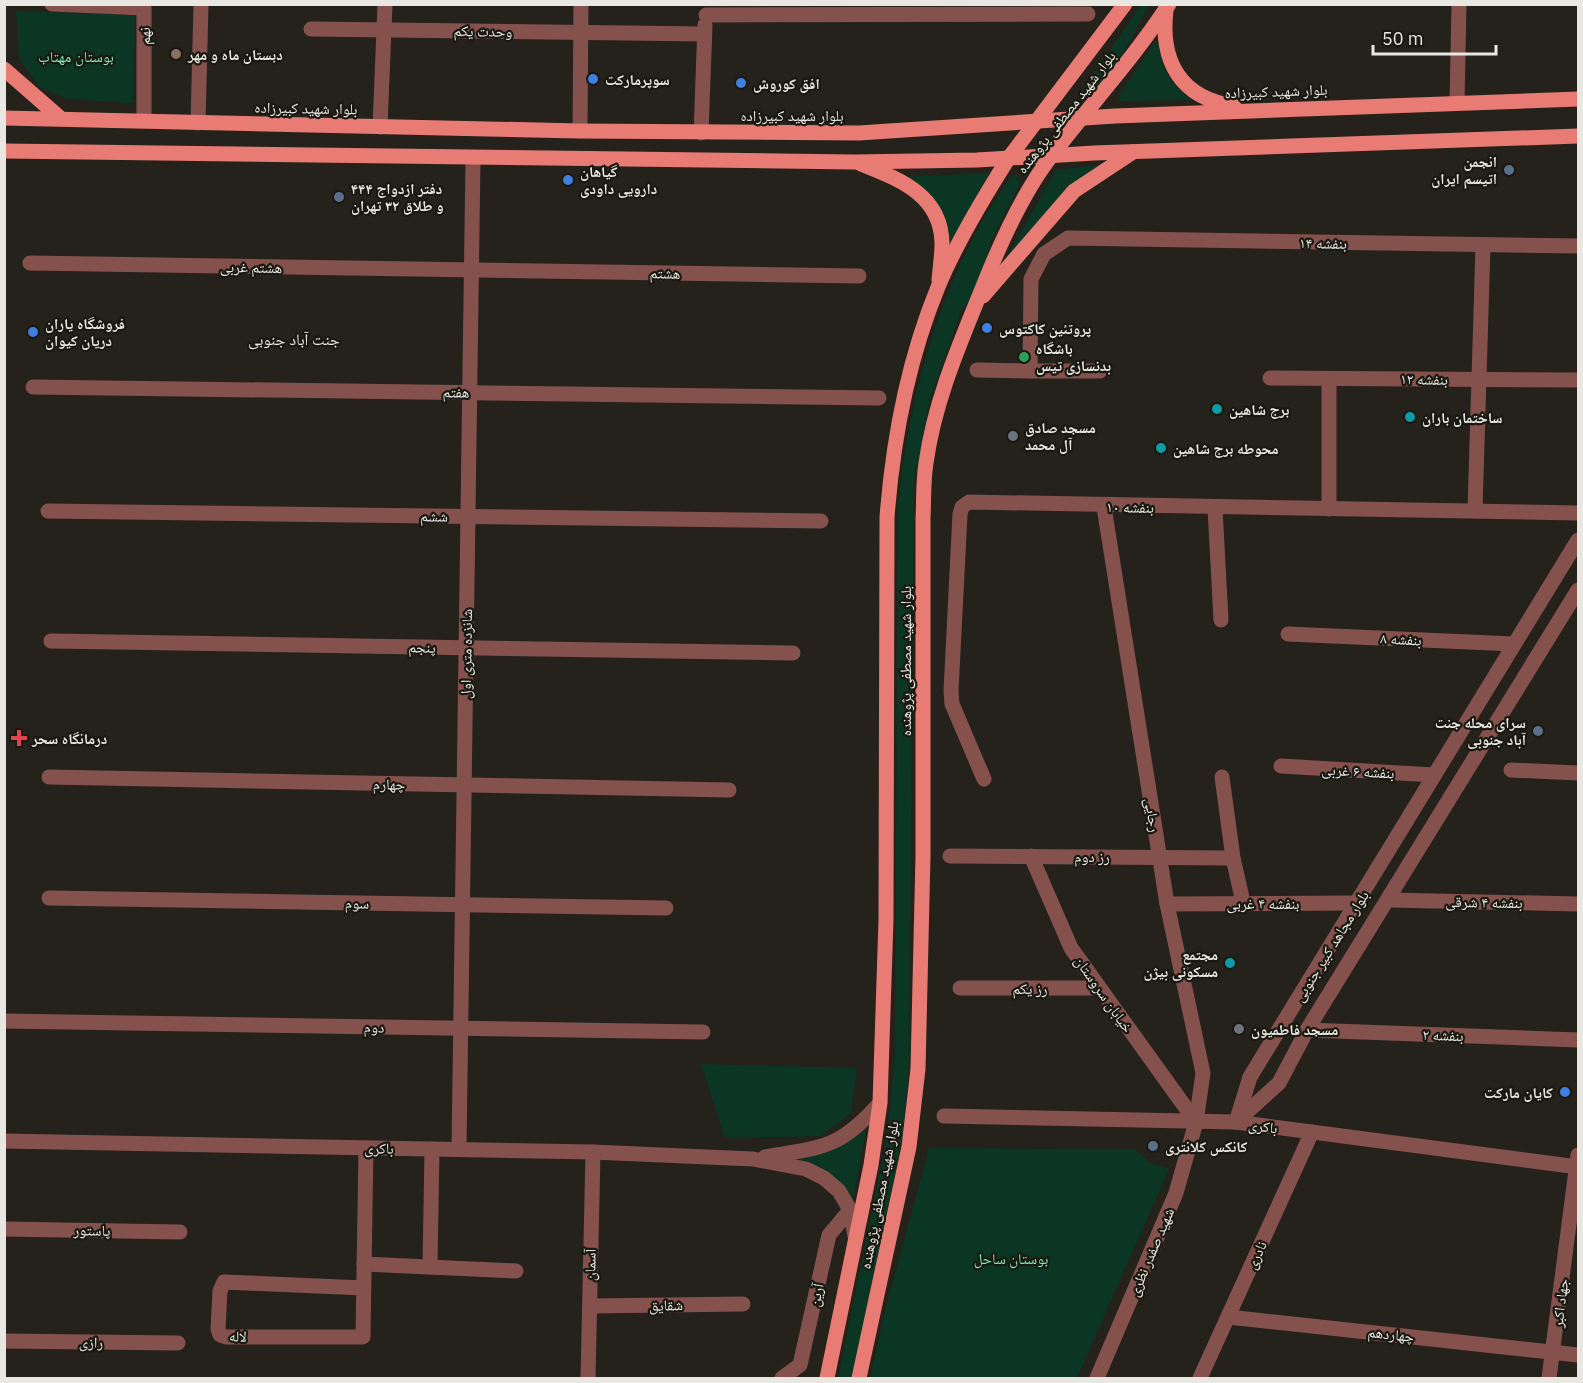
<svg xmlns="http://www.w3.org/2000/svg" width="1583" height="1383" font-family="'IBM Plex Sans','Noto Naskh Arabic',sans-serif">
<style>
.green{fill:#0c3624}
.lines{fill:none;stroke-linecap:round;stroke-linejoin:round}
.minor{stroke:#85514c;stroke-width:15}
.major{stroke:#e87c74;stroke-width:15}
.education-dot{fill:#8d6e63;stroke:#1a1911;stroke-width:2}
.shop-dot{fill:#3f7fe0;stroke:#1a1911;stroke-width:2}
.service-dot{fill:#5c6f8a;stroke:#1a1911;stroke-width:2}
.leisure-dot{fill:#2e9e5b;stroke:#1a1911;stroke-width:2}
.culture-dot{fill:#0f9aa8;stroke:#1a1911;stroke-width:2}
.worship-dot{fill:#6b7280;stroke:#1a1911;stroke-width:2}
.health-dot{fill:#e0444e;stroke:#1a1911;stroke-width:2}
.labels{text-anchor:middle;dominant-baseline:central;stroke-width:4.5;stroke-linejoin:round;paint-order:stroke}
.street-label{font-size:15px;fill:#e8e7e1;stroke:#1a1911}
.poi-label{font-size:15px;font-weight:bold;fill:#e8e7e1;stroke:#1a1911;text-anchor:start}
.park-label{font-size:15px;fill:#7eecb5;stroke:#1a1911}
.neighbourhood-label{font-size:16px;fill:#e8e7e1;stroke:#1a1911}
</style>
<rect width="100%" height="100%" fill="#24221a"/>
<g class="green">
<path d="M 1141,5 L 1149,5 C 1132,35 1116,74 1088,97 L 1081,95 L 1081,92 Z"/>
<polygon points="16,11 135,15 133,103 68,99 40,88 19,58"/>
<path d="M 1156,40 C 1163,69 1168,82 1192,100 L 1118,101 L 1121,98 L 1118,97 Z"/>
<polygon points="1106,164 995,278 1056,170"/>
<polygon points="990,173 977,194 945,262 946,243 903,177"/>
<path d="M 1017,175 L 1020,184 L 990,242 L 986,279 L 961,311 L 930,399 L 914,481 L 909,1066 L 903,1133 L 853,1378 L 838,1378 L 888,1132 L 895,1051 L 898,503 C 911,390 943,269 1012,176 Z"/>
<polygon points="701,1064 857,1068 851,1113 821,1136 725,1138"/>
<path d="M 867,1124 L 852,1205 L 846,1192 L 772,1158 C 813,1155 839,1157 867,1124 Z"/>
<polygon points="929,1148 1135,1149 1148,1162 1169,1169 1077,1378 870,1378 886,1307"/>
</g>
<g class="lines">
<g class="minor">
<polyline points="52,4 144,8 144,121"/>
<polyline points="706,15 1088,14"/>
<polyline points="311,29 704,34"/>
<polyline points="1457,103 1459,4"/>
<polyline points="198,123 201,4"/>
<polyline points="380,127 385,4"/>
<polyline points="580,131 581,4"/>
<polyline points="701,133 705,25"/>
<polyline points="30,263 859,276"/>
<polyline points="977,370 1030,371"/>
<polyline points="1100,371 1030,371 1031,279 1044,254 1068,238 1578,246"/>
<polyline points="1270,378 1578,380"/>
<polyline points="1329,379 1329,509"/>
<polyline points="33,387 879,398"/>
<polyline points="1215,508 1221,620"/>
<polyline points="1475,510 1483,246"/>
<polyline points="48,511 821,521"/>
<polyline points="1288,634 1514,644"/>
<polyline points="51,641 793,653"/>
<polyline points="1281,766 1434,775"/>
<polyline points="1511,770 1578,773"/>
<polyline points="49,777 729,790"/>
<polyline points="1222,777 1233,858 1243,902"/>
<polyline points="984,779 952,704 951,691 960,514 962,507 969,502 1578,513"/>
<polyline points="950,856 1233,858"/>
<polyline points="1031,856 1071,948 1196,1122"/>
<polyline points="49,898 666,908"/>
<polyline points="1389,900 1578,904"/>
<polyline points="1167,904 1358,903"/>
<polyline points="960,988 1099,988"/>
<polyline points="4,1021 703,1032"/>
<polyline points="1307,1030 1578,1040"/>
<polyline points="944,1116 1236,1122 1578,1167"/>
<polyline points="1236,1122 1250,1077 1578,540"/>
<polyline points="1236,1122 1279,1083 1307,1030 1578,590"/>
<polyline points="4,1141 593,1152 753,1159 806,1169 824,1178 839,1191 850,1210 855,1236"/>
<polyline points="459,1149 473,159"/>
<path d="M 765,1157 C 823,1147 839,1149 880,1103"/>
<polyline points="4,1229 180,1232"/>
<polyline points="364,1264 516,1271"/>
<polyline points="430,1267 432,1149"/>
<polyline points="364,1288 224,1282 220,1291 218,1329 220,1335 226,1337 363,1337 366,1148"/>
<polyline points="590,1306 743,1304"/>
<polyline points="1228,1317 1578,1355"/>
<polyline points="4,1341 178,1343"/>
<polyline points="588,1378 593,1152"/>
<polyline points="782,1378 800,1365 829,1235 850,1210"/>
<polyline points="1097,1378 1176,1193 1196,1122 1203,1073 1167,904 1104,507"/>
<polyline points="1200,1378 1312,1132"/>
<polyline points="1549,1378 1578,1155"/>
</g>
<g class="major">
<path d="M 1166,10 C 1160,61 1180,98 1234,106"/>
<polyline points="4,69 59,117"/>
<polyline points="4,118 580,131 859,133 1115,116 1578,99"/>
<polyline points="4,151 855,162 977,160 1094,153 1578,136"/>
<path d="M 861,164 C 898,179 941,194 942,243 C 942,255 940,268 939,280"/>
<polyline points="983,296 1074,191 1133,152"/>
<path d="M 827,1378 L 871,1165 L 880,1103 L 886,920 L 887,517 C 893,439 908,360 938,287 C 955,245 984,197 1008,159 L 1125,4"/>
<path d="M 859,1378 L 909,1147 L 918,1069 L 923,856 L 923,518 C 924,500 923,481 926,463 C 935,398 962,339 986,279 C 1003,237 1024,191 1052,155 C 1091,104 1134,58 1169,4"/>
</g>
</g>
<circle class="education-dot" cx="176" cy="54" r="6"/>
<g class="shop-dot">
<circle cx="593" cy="79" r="6"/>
<circle cx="741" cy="83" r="6"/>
<circle cx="568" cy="180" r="6"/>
<circle cx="987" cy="328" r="6"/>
<circle cx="33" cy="332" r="6"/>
<circle cx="1565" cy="1092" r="6"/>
</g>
<g class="service-dot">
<circle cx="1509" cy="170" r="6"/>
<circle cx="339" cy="197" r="6"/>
<circle cx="1538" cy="731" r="6"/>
<circle cx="1153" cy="1146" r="6"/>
</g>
<circle class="leisure-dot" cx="1024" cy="357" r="6"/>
<g class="culture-dot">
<circle cx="1217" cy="409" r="6"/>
<circle cx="1410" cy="417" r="6"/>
<circle cx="1161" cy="448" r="6"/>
<circle cx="1230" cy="963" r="6"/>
</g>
<g class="worship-dot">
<circle cx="1013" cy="436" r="6"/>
<circle cx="1239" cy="1029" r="6"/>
</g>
<path class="health-dot" d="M16 729h6v6h6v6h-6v6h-6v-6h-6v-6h6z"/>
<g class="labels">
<g class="street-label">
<text transform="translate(483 31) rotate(1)">وحدت یکم</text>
<text transform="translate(144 36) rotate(-90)">نهم</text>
<text transform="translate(1276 91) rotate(-2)">بلوار شهید کبیرزاده</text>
<text transform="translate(306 108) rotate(1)">بلوار شهید کبیرزاده</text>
<text transform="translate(1066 112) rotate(-52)">بلوار شهید مصطفی پژوهنده</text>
<text x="792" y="115">بلوار شهید کبیرزاده</text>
<text transform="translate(1323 243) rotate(1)">بنفشه ۱۴</text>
<text transform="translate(251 267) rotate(1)">هشتم غربی</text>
<text transform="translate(665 273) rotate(1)">هشتم</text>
<text transform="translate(1424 379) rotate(1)">بنفشه ۱۲</text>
<text transform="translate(456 392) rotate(1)">هفتم</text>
<text transform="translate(1130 507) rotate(1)">بنفشه ۱۰</text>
<text transform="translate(434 516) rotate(1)">ششم</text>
<text transform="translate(1401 639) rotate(3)">بنفشه ۸</text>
<text transform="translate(422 647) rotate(1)">پنجم</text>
<text transform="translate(466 654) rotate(-89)">شانزده متری اول</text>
<text transform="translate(905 661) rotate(-90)">بلوار شهید مصطفی پژوهنده</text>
<text transform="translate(1358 771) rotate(3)">بنفشه ۶ غربی</text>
<text transform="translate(389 784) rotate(1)">چهارم</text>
<text transform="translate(1153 815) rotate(81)">رجایی</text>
<text x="1092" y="856">رز دوم</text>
<text transform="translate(1484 902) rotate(1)">بنفشه ۴ شرقی</text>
<text transform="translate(357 903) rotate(1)">سوم</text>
<text x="1263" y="903">بنفشه ۴ غربی</text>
<text transform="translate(1331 946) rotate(-58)">بلوار مجاهد کبیر جنوبی</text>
<text x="1030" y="988">رز یکم</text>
<text transform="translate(1104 994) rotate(55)">خیابان سروستان</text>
<text transform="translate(374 1027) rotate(1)">دوم</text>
<text transform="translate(1443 1035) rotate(2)">بنفشه ۲</text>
<text transform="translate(1263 1126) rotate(8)">باکری</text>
<text transform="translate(379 1148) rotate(1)">باکری</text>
<text transform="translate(879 1195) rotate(-79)">بلوار شهید مصطفی پژوهنده</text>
<text transform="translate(92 1230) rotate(1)">پاستور</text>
<text transform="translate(1151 1252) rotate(-67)">شهید صفدر نظری</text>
<text transform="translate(1256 1255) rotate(-65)">نادری</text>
<text transform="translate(590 1265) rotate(-89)">آسمان</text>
<text transform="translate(816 1295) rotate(-78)">آرین</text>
<text transform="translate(1560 1303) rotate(-83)">جهاد اکبر</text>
<text transform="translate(666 1305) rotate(-1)">شقایق</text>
<text transform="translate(1391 1334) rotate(6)">چهاردهم</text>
<text transform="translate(238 1336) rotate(3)">لاله</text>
<text transform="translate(91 1342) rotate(1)">رازی</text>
</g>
<g class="poi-label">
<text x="188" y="54">دبستان ماه و مهر</text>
<text x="605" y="79">سوپرمارکت</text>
<text x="753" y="83">افق کوروش</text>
<text x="1497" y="161" text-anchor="end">انجمن<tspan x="1497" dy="17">اتیسم ایران</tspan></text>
<text x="580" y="171">گیاهان<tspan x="580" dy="17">دارویی داودی</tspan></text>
<text x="351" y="188">دفتر ازدواج ۴۴۴<tspan x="351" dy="17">و طلاق ۳۲ تهران</tspan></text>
<text x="45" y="323">فروشگاه یاران<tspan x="45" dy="17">دریان کیوان</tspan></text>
<text x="999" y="328">پروتئین کاکتوس</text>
<text x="1036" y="348">باشگاه<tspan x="1036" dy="17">بدنسازی تیس</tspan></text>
<text x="1229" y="409">برج شاهین</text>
<text x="1422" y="417">ساختمان باران</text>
<text x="1025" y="427">مسجد صادق<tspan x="1025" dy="17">آل محمد</tspan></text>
<text x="1173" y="448">محوطه برج شاهین</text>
<text x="1526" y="722" text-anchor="end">سرای محله جنت<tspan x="1526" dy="17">آباد جنوبی</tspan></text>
<text x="32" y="738">درمانگاه سحر</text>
<text x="1218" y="954" text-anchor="end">مجتمع<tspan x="1218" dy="17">مسکونی بیژن</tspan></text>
<text x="1251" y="1029">مسجد فاطمیون</text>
<text x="1553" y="1092" text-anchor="end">کایان مارکت</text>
<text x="1165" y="1146">کانکس کلانتری</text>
</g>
<g class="park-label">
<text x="76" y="56">بوستان مهتاب</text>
<text x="1011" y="1258">بوستان ساحل</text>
</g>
<g class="neighbourhood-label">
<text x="294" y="339">جنت‌ آباد جنوبی</text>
</g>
</g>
<rect width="1583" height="1383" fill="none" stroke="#e8e7e1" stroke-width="12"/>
<path d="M1373 45v9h123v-9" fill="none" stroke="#e8e7e1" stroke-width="3"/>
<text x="1382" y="45" font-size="18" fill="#e8e7e1" stroke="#1a1911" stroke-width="4.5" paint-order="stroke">50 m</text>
</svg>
